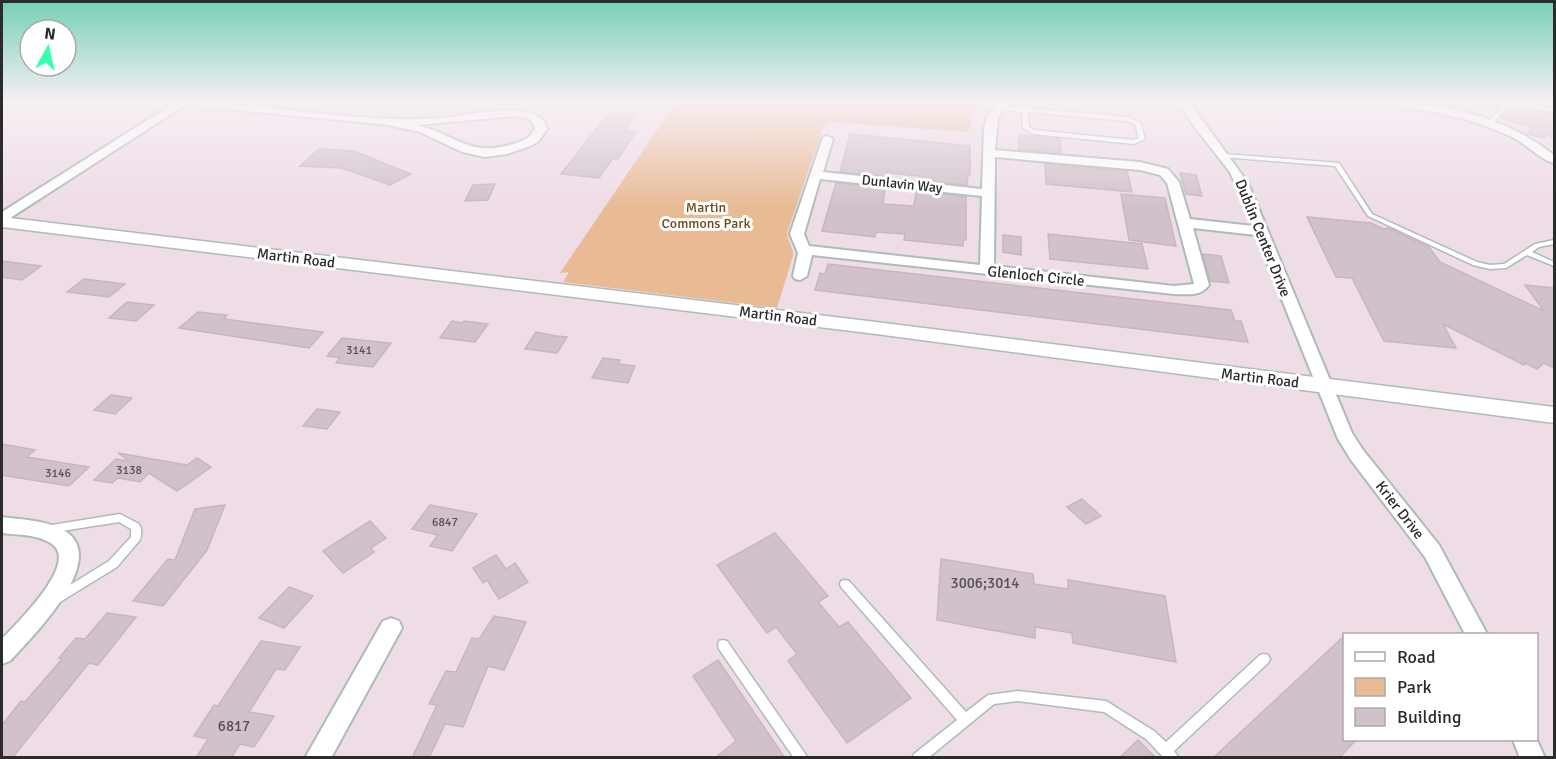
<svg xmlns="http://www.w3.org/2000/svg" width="1556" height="759" font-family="Signika,sans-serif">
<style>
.green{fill:#e8bb95}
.building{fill:#d0c1ca;stroke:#c9b5c1;stroke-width:1.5}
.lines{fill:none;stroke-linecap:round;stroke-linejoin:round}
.service-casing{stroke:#acbcb6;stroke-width:3}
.minor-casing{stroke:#acbcb6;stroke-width:4}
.tertiary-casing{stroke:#acbcb6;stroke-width:3}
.service{fill:#fff;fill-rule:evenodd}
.minor{fill:#fff;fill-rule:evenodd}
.tertiary{fill:#fff;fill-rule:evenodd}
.labels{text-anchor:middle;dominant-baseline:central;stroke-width:6;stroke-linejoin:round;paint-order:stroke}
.number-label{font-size:12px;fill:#545053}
.far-street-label{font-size:14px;fill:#2b2b2b;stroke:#fff}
.far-park-label{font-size:14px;fill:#6d4915;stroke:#fff}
.street-label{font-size:15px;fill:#2b2b2b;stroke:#fff}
.near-number-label{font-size:15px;fill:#545053}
</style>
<rect width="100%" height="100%" fill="#eedce7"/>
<path class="green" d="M 676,102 L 982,102 L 973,113 L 968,132 L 831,122 L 824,125 L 787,233 C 787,242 794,247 793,256 L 777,308 L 563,282 L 569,272 L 560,273 Z"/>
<g class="building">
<polygon points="1535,110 1554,115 1554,137 1545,135 1544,138 1528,134 1532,127 1501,118 1506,112"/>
<polygon points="609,113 635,115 625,131 636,132 618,159 613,158 599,178 561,174"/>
<polygon points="850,134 970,146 970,175 968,175 967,185 918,180 919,176 887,173 887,177 840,172"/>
<polygon points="1019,135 1060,139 1061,153 1019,150"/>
<polygon points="319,149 354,151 411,174 390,185 342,168 300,166"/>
<polygon points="1045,164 1127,171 1132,192 1046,184"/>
<polygon points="1180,173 1196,175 1202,196 1186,194"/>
<polygon points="836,183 885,188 883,204 914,206 916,191 966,197 966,240 963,240 963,246 904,240 905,234 876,232 875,237 822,231"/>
<polygon points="495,184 488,200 465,201 473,185"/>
<polygon points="1121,194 1165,198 1176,246 1129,240"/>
<polygon points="1307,217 1371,223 1384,229 1388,228 1429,247 1440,262 1544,311 1525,285 1554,288 1554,368 1544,363 1537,369 1525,363 1524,365 1443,324 1456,348 1384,341 1352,278 1336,277"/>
<polygon points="1048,234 1142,244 1148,269 1050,259"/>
<polygon points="1003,235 1021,237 1021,255 1003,252"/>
<polygon points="1203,254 1221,256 1229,283 1210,281"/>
<polygon points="2,261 41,266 22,280 2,277"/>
<polygon points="828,264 1231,310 1235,321 1241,321 1248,342 815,290 820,273 825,274"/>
<polygon points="84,279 125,284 109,297 67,292"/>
<polygon points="127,302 154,305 136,321 109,318"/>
<polygon points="198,312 227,315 224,319 323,332 309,348 179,328"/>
<polygon points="452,321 463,323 464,321 488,324 475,342 440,338"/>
<polygon points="536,332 556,336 567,337 557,353 525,349"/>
<polygon points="342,338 391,343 373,367 336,363 340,358 327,356"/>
<polygon points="603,358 620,360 618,364 635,366 628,383 592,378"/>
<polygon points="111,395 132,398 115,414 94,410"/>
<polygon points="317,409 340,412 327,429 303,426"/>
<polygon points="2,444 35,450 27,457 89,467 69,486 2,475"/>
<polygon points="118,453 187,465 197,458 211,467 177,491 149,473 140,482 118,478 112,483 94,480 116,459 129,461"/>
<polygon points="1082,499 1101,516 1086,524 1067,507"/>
<polygon points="225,505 207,550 163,606 133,601 168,559 175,560 195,509"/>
<polygon points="430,505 477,514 452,551 430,546 438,535 412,529"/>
<polygon points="370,521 386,538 371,548 374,552 343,573 323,551"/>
<polygon points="775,533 828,596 818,602 839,627 848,622 911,698 847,743 788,661 797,654 776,627 767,633 717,565"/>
<polygon points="496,555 506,569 515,563 528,582 499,599 487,580 483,583 473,568"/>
<polygon points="941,559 1033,574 1034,584 1068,589 1068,580 1165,596 1176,662 1073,643 1072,633 1035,627 1035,638 937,620"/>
<polygon points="289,587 313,596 284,628 259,618"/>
<polygon points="107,613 136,617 98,665 89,663 12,758 2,758 2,725 21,701 25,702 62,659 59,658 76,638 85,639"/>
<polygon points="494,616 526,622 504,670 488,666 463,727 445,724 429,758 412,758 437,705 429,704 446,671 456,672 472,638 479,639"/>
<polygon points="1344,636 1344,740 1356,740 1339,758 1213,758"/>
<polygon points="261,641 300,647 285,670 276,669 249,712 274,716 254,747 240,744 231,758 196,758 208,739 194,736 214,705 218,706"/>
<polygon points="718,660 785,758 715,758 736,741 693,676"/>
<polygon points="1138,740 1156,758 1119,758"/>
</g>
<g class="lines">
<defs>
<g id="service">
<polygon points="1505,102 1511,102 1491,126 1487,126 1487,124"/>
<polygon points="1513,102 1522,102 1554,109 1554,113"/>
<path d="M 999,106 L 1128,117 L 1140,122 L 1145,139 L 1134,144 L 1033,134 L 1023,128 L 1022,112 L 997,109 L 996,108 ZM 1028,112 L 1127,121 L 1135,124 L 1139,138 L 1133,140 L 1034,130 L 1029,127 Z"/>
<polygon points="1225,154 1339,163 1372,214 1477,262 1490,265 1504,264 1535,244 1554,240 1554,244 1539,247 1532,252 1554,262 1554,266 1527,255 1506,268 1490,269 1473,265 1368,216 1335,166 1223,157 1223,155"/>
<path d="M 120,514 L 139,524 C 142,529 142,536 139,541 L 117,567 L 60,602 L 56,604 L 52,602 L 51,599 L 52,596 L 109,561 L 131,537 L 131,529 L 119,522 L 49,533 L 46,532 L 44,529 L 46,526 Z"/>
<polygon points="845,580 849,581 966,712 988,695 1018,691 1106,701 1154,731 1166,742 1260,655 1264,654 1268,655 1270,659 1268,663 1174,751 1179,758 1164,758 1146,739 1104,712 1018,701 994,704 928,758 912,758 914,754 957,720 841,587 840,584 841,581"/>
<polygon points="723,640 727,641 808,758 794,758 719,649 718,645 719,641"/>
</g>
<g id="minor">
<path d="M 176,102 C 265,102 353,124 442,118 C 465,116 541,97 547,129 L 538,142 L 530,146 L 507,154 L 485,157 L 462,152 L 420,132 L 389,125 L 185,105 L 7,220 L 2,221 L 2,212 ZM 515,116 C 524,118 534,118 535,129 C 529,139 523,141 513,144 C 469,158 455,134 417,125 Z"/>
<path d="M 1000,102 L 1010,102 L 998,117 L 995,150 L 1140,162 L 1168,169 L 1179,182 L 1190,219 L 1253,226 L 1230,172 L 1193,125 L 1179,102 L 1189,102 L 1248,183 L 1352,433 L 1363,450 L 1439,545 L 1487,634 L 1465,634 L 1425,557 L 1351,460 L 1338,439 L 1256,235 L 1193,228 L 1209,285 C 1200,297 1188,294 1174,294 L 812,255 L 807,276 L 800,280 L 795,279 L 793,276 L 798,253 L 790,234 L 823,137 L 827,136 L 833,139 L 823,172 L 982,189 L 984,128 L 987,117 ZM 995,157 L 1140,170 L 1160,175 L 1167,183 L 1194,284 L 1174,286 L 994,266 ZM 820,179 L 982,196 L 980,265 L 809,246 L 804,234 Z"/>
<path d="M 1386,102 C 1445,102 1507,118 1554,155 L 1554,163 C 1542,161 1525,143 1512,137 C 1473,118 1433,111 1391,105 Z"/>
<path d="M 2,517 C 23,520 47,520 65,531 C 111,560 30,639 10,661 L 2,664 L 2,639 C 15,625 80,563 52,544 C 38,534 17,535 2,533 Z"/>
<polygon points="391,618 399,621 402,628 331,758 305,758 383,621"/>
<polygon points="1536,738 1545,758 1520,758 1513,740"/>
</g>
<polygon id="tertiary" points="2,217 876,322 1554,407 1554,423 876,334 2,227"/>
</defs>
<use href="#service" class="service-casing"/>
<use href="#minor" class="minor-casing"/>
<use href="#tertiary" class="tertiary-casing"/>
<use href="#service" class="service"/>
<use href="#minor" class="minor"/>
<use href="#tertiary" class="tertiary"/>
</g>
<linearGradient id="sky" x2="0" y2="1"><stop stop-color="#75cfb8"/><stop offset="0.49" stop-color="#f7eff4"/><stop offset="1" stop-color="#f7eff4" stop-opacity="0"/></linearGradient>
<rect width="1556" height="208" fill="url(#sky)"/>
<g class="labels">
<g class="number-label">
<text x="359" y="350">3141</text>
<text x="129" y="470">3138</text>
<text x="58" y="473">3146</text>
<text x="445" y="522">6847</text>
</g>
<g class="far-street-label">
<text transform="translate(902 184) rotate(6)">Dunlavin Way</text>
</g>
<g class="far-park-label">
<text x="706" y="207">Martin<tspan x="706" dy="16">Commons Park</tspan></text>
</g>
<g class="street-label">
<text transform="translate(1263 238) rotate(68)">Dublin Center Drive</text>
<text transform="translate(296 258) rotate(7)">Martin Road</text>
<text transform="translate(1036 276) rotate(6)">Glenloch Circle</text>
<text transform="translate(778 316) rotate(7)">Martin Road</text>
<text transform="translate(1260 378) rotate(7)">Martin Road</text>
<text transform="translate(1400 510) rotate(52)">Krier Drive</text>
</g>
<g class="near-number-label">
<text x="985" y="583">3006;3014</text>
<text x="234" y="726">6817</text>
</g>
</g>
<rect width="1556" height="759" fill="none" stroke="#2b2b2b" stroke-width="6"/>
<rect x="1343" y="633" width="195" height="108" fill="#ffffff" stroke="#aaaaaa" stroke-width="1.5"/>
<rect x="1355" y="652" width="30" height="9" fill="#ffffff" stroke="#aaaaaa" stroke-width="1.5"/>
<text x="1397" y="663" font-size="18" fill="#2b2b2b">Road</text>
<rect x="1355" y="678" width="30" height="18" fill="#e8bb95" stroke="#aaaaaa" stroke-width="1.5"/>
<text x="1397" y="693" font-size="18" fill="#2b2b2b">Park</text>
<rect x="1355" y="708" width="30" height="18" fill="#d0c1ca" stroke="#aaaaaa" stroke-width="1.5"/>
<text x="1397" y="723" font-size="18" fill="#2b2b2b">Building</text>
<g transform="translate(48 48) rotate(8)"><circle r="28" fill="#ffffff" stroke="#aaaaaa" stroke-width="1.5"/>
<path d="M0-4.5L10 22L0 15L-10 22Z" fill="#38ffb1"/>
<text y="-9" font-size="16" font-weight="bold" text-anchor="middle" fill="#2b2b2b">N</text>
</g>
</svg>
